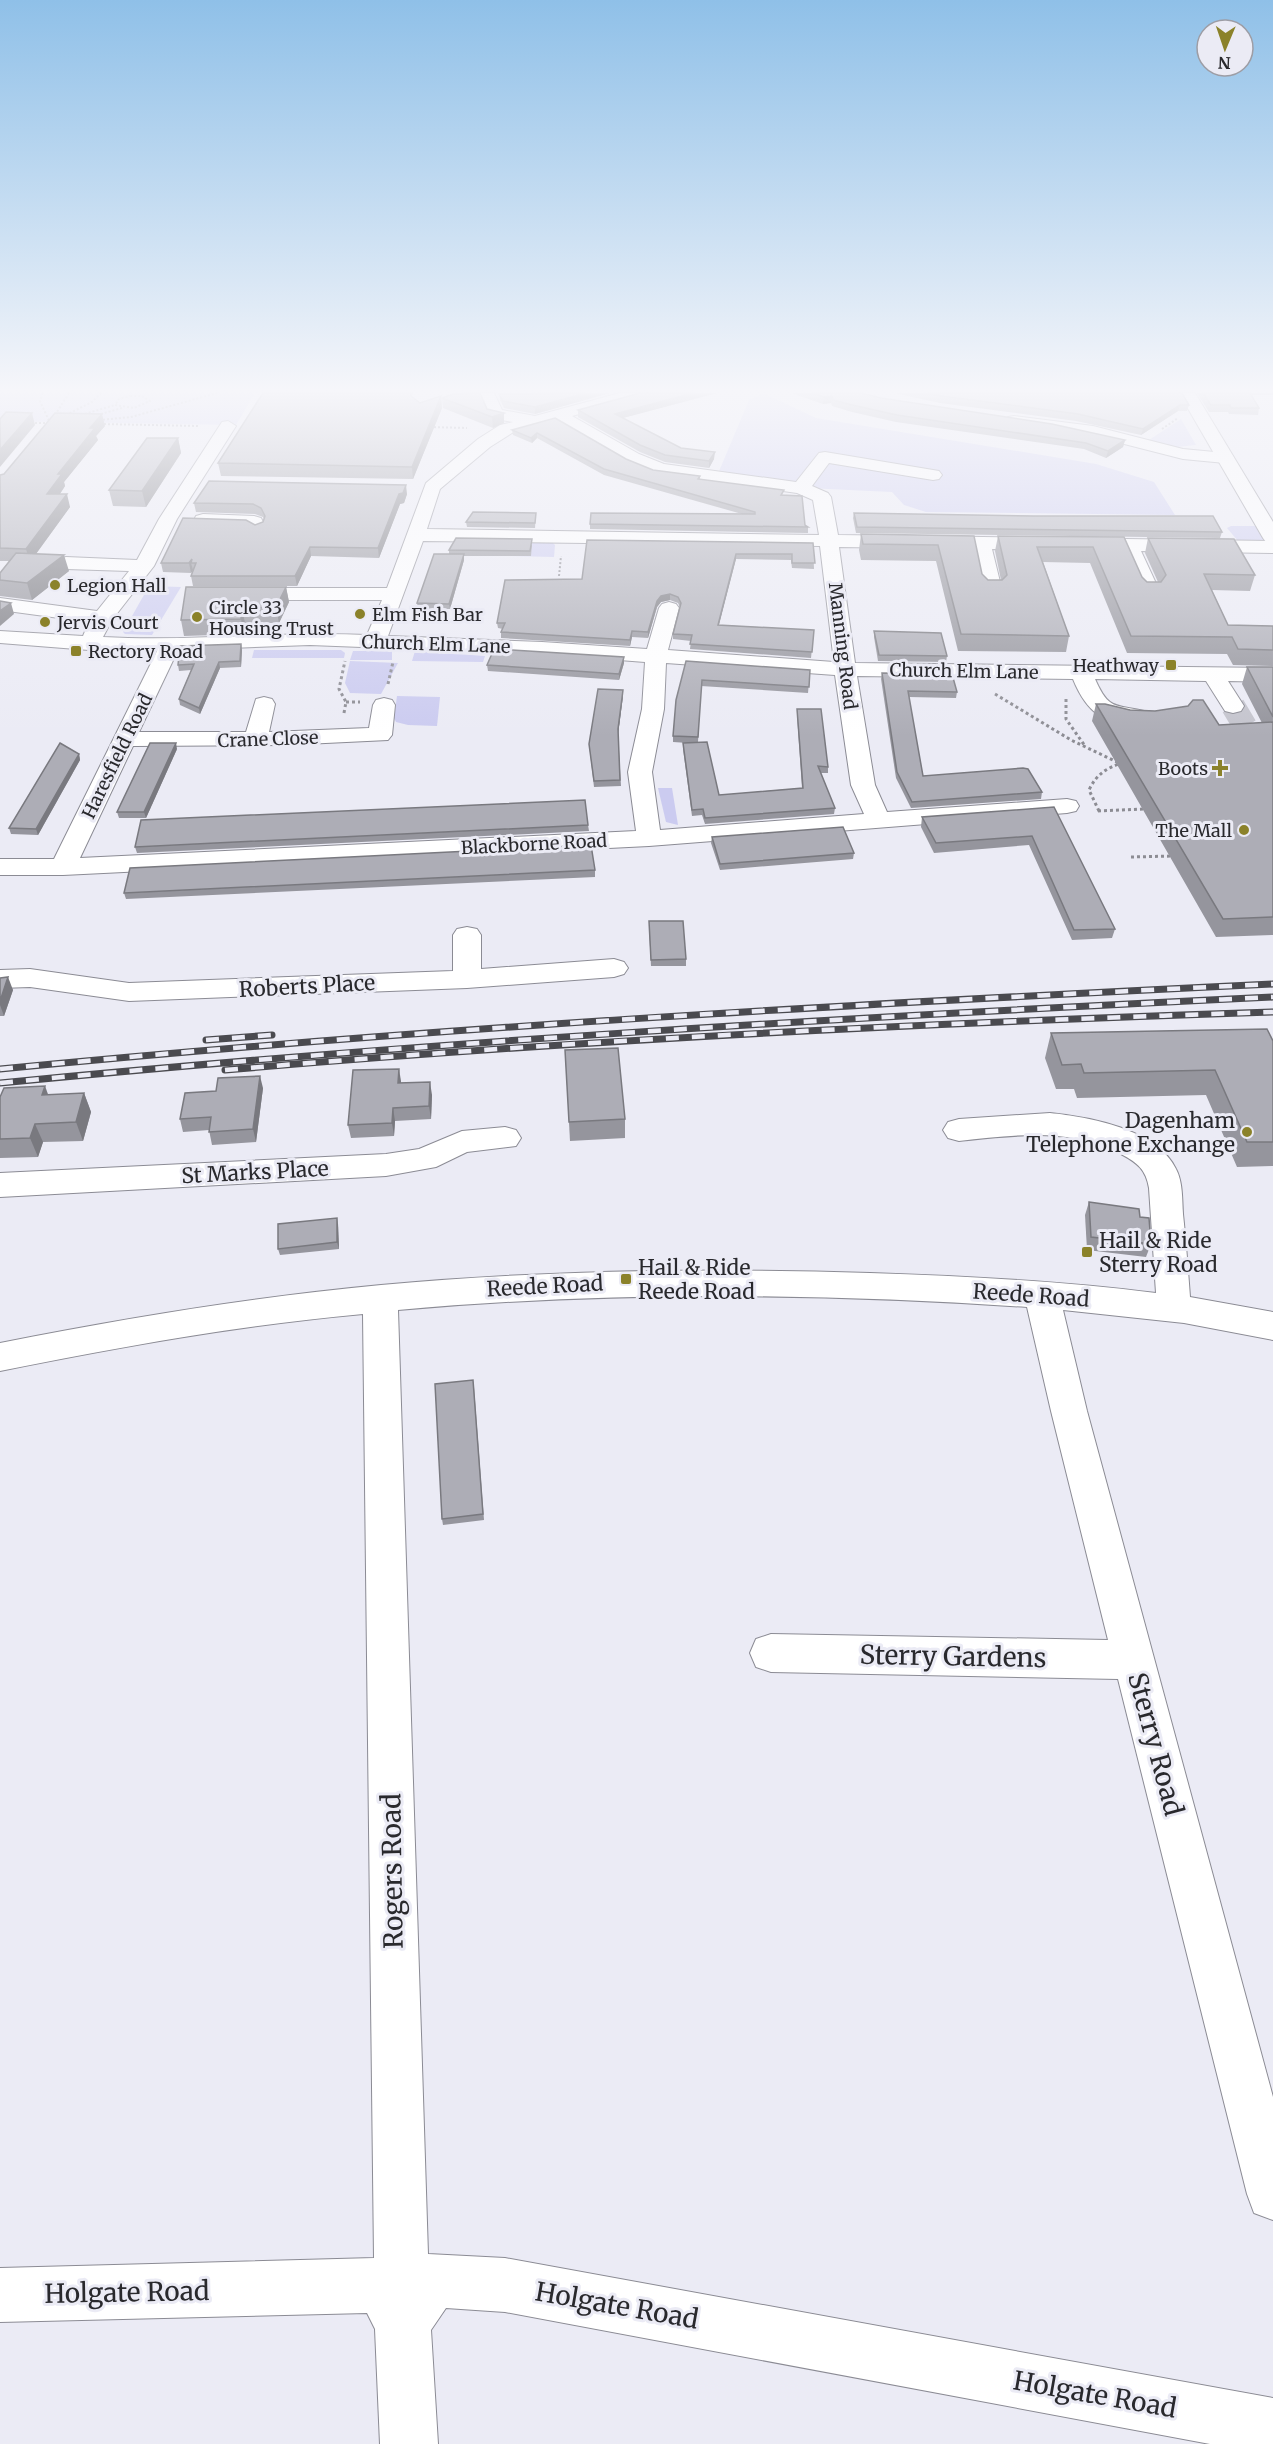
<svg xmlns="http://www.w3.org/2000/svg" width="1273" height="2444" font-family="Merriweather,serif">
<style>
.green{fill:#cbcbf0}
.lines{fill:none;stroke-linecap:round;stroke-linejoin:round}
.minor-tunnel{stroke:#c4c4cd;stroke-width:24;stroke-dasharray:24 12;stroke-linecap:butt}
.minor-casing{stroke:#8b8b94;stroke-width:2}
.major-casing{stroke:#8b8b94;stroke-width:2}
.path-far1{stroke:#8c8c93;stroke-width:2;stroke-dasharray:2 2;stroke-linecap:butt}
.path{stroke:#8c8c93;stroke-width:3;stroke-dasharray:3 3;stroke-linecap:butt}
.minor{fill:#fff;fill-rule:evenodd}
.major{fill:#fff;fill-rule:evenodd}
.rail-casing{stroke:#4a4a4f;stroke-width:7}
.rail{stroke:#ebebf5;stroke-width:4.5;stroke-dasharray:13;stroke-linecap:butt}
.wall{fill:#95959d}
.shaded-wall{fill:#79797f}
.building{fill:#adadb6;stroke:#79797f;stroke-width:1.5}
.poi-dot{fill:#8b822a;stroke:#ebebf5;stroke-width:2}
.labels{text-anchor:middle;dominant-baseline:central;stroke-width:6;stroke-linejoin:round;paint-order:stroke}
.far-poi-label{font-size:18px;fill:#29292d;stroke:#ebebf5;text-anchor:start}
.far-street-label{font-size:18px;fill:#29292d;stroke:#ebebf5}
.street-label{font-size:21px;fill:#29292d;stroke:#ebebf5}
.poi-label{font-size:21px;fill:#29292d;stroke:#ebebf5;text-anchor:start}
.near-street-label{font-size:26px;fill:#29292d;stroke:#ebebf5}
</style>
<rect width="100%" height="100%" fill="#ebebf5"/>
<g class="green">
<polygon points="0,393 255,393 236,425 0,421"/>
<polygon points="763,393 816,418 1096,464 1154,482 1175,515 926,512 904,505 892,492 807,488 717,476 749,400"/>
<polygon points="1181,419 1196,445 1176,447 1149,440"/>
<polygon points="1231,526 1256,526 1265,541 1238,541 1227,528"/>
<polygon points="513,543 553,543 555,545 554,557 511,556"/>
<polygon points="149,586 181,587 152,635 125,634 123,632"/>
<polygon points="254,650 341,650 345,653 344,658 252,658"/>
<polygon points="353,651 392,651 392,660 350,660"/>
<polygon points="415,651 485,656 483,662 412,661"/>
<polygon points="350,661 398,663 381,694 350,693 345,683"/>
<polygon points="397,696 440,697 437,726 408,725 396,722 394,718"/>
<polygon points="658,788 672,788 678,825 666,822"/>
</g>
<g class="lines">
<polyline class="minor-tunnel" points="1233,706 1273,773"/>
<defs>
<g id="minor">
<path d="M 478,393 L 494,393 L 502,410 L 535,416 L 620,393 L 648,393 L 646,396 L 572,416 L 639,454 L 664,464 L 796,482 L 819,453 L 825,452 L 939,471 L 942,475 L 939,479 L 933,480 L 829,463 L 812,486 L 828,493 L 831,497 L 838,535 L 1273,541 L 1273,553 L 1141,551 L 1160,592 L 1157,596 L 1143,596 L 1140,592 L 1122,551 L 992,549 L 1002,590 L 999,594 L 985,594 L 982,590 L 973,549 L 839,547 L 855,663 L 1273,668 L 1273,682 L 1228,681 L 1244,706 L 1241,711 L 1233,713 L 1225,711 L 1206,681 L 1095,679 C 1109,711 1115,704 1144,711 L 1147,716 L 1144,721 C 1106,730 1086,711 1073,679 L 857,676 L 875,785 L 887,812 L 1067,799 L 1076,801 L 1079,806 L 1076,811 L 1067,813 L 649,846 L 63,875 L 0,875 L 0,859 L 54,859 L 157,651 L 89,650 L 0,643 L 0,631 L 83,636 L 89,622 L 0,610 L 0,598 L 97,611 L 129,571 L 66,569 L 59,567 L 56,563 L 59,559 L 66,557 L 137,560 L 159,519 L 222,422 L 228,421 L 236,426 L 177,519 L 154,566 L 112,620 L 103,637 C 191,642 279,631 367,635 L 382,600 L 242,600 L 235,598 L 232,594 L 235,590 L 242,588 L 387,588 L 426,483 L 478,439 L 500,425 L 513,422 L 490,418 ZM 555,421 L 627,462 L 654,473 L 797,493 L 813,500 L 819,535 L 427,529 L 440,489 L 490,447 L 512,433 ZM 423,541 L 820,546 L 834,662 L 668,650 L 679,608 L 676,604 L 669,602 L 662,604 L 659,608 L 647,649 L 542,642 L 388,636 ZM 310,645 L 542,654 L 645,662 L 642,709 L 628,772 L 636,831 L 80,858 L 133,746 L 284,745 L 388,740 L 392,735 L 395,705 L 392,700 L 384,698 L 376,700 L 373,705 L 369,728 L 269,732 L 275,704 L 272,699 L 264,697 L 256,699 L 246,732 L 139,732 L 178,650 ZM 666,663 L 835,675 L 851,785 L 864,814 L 660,830 L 652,772 L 664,709 Z"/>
<polygon points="1014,416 1093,426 1183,449 1225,453 1231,454 1234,458 1231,462 1225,463 1183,459 1093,436 1008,425 1006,421 1008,417"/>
<polygon points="203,514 254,516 261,518 265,526 263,530 256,532 248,527 196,524 194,520 196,516"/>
<polygon points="467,927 477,929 481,935 481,969 614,959 624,962 628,968 624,974 614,977 467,988 129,1001 30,987 0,988 0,970 30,969 129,983 453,971 453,935 457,929"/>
<path d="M 1050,1113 C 1089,1117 1157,1129 1176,1169 C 1183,1182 1182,1200 1183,1214 C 1186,1242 1188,1270 1190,1297 L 1273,1312 L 1273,1340 L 1184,1323 L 1063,1310 L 1087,1411 L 1273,2097 L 1273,2220 L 1254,2213 L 1247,2194 L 1118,1679 L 771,1672 L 756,1667 L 750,1653 L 756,1639 L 771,1634 L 1108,1640 L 1051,1411 L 1027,1307 C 818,1293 607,1291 398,1310 L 428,2254 L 505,2258 L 1273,2398 L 1273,2444 L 1210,2444 L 505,2312 L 446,2308 L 431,2330 L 438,2444 L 380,2444 L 375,2329 L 367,2313 L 0,2322 L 0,2268 L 374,2258 L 363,1314 C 241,1325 120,1347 0,1371 L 0,1343 C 126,1318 253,1297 381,1285 C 543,1270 707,1268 870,1273 C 966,1276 1061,1281 1156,1293 L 1149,1188 C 1146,1170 1138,1163 1121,1154 C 1070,1127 1015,1135 959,1141 L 948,1138 L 943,1130 L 948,1122 L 959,1119 Z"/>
<polygon points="505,1127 516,1130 521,1138 516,1146 467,1152 436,1167 386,1176 0,1197 0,1173 386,1154 419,1149 462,1131"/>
</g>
<polygon id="major" points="1179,393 1195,393 1273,522 1273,544 1266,542 1263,538"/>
</defs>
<use href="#minor" class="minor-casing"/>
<use href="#major" class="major-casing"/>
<g class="path-far1">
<polyline points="43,393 40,401 50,423"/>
<polygon points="130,396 142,396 150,401 134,408 115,405 119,399"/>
<polyline points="55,415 69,393"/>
<polyline points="66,415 92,402 101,393"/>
<polyline points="81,415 115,405"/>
<polyline points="97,415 122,408"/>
<polyline points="99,420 131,417 217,393"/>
<polyline points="31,423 50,423"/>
<polyline points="100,424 200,426"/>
<polyline points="430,427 467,428"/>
<polyline points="1162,429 1178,418"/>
<polyline points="559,576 561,556"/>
</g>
<g class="path">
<polyline points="388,684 393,662"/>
<polyline points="995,694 1071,740 1119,763"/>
<polyline points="1066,699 1066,719 1085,746"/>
<polyline points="346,702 360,702"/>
<polyline points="344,713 346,702 339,689 345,661"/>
<polyline points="1098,811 1144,809"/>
<path d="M 1099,811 L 1089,790 C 1096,775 1106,768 1122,763"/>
<polyline points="1131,857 1173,856"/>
</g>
<use href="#minor" class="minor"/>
<use href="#major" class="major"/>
<defs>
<g id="rail">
<polyline points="206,1040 272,1035"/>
<path d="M 0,1069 C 424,1028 848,1004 1273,984"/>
<path d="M 225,1070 C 574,1040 923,1023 1273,1012"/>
<path d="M 0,1083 C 424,1042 848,1017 1273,997"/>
</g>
</defs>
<use href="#rail" class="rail-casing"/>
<use href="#rail" class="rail"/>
</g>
<g class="wall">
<polygon points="610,393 535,414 504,408 500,400 499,394"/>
<polygon points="717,393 623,418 681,448 714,459 709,468 665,462 640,452 578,417 578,410"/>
<polygon points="791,393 861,393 881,398 1125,440 1123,447 1106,458 1084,449 896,422 852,412 832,406 831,403 823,404"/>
<polygon points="894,393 1182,393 1189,405 1187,411 1178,411 1141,435 1076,421 940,403"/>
<polygon points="1197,393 1273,393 1273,395 1250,395 1259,408 1258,415 1229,414 1228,412 1209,412"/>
<polygon points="441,396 442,408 413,479 221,476 218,463 414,399 420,403"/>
<polygon points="442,398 487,409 504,423 493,428 443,408"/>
<polygon points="555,418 626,459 653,470 700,476 700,479 784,495 805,525 808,527 808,533 590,529 590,524 742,514 604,475 537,438 532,443 513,435 512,430"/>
<polygon points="105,426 96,436 98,440 64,482 65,486 60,494 70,507 36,554 69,571 32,600 0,596 0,573 9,561 0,561 0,475 4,474"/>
<polygon points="178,438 181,453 146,507 113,506 109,490"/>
<polygon points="407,494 404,503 400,504 379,558 311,556 297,586 193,586 191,576 193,570 191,573 163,572 161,563 263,522 264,519 263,517 255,514 196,512 194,503"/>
<polygon points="536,513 535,528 467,527 466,522"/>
<polygon points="854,513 1222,532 1220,538 856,533 853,518"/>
<polygon points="861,534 974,536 982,574 988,580 1001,580 995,551 998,536 1124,537 1142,577 1147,582 1158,582 1145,553 1148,538 1255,575 1250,591 1212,590 1228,625 1273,626 1273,666 1233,665 1227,654 1127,653 1090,563 1043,562 1069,636 1066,652 958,651 936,561 861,560 859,550"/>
<polygon points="587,540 813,543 814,569 792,568 791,560 736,559 719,625 814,630 811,658 690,649 691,641 673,639 673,634 680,607 678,603 670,600 661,602 657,607 648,638 632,637 630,646 501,638 501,632 503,629 498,628 497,623 582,579"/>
<polygon points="532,545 531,556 464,556 464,560 450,609 418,609 417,603 449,554 449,550"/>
<polygon points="286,587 289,602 279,623 245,623 244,634 184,636 181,620"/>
<polygon points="874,631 947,656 946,662 878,661 874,637"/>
<polygon points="241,644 242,650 241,667 220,668 200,714 180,705 179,699 191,670 179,671 178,665"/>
<polygon points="624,657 624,663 619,680 488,671 487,665"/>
<polygon points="686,661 810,670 808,693 701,686 698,742 719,795 802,788 797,715 797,709 828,767 828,773 820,773 835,808 834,814 705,824 702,815 692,816 683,749 683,743 688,743 673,742 673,736"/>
<polygon points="1247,667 1273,667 1273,935 1216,937 1092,721 1096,704 1219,725 1262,723 1242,684"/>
<polygon points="882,673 957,692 956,698 909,697 923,776 1042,792 1041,799 911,808 896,778 881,679"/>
<polygon points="623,690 623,696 618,733 621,786 594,787 589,744"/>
<polygon points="177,749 146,818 119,818 117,812"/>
<polygon points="79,754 80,760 38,835 11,834 9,828"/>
<polygon points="1054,807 1115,929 1112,938 1072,940 1029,845 934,853 921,827 922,817"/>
<polygon points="588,825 589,831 137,853 135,847"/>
<polygon points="712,837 854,853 853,859 720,870 711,843"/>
<polygon points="595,870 595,877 126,899 124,893"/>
<polygon points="649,928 686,959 686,966 651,966"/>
<polygon points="0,978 13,990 4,1016 0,1016"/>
<polygon points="1051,1033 1273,1041 1273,1166 1237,1167 1206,1095 1077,1098 1074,1089 1056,1089 1045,1058"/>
<polygon points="565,1050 625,1119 625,1138 570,1141"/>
<polygon points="401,1081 401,1083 432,1095 431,1119 395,1121 394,1136 351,1138 348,1125"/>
<polygon points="263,1088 256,1142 212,1145 209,1130 183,1132 180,1119 216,1091"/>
<polygon points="84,1093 91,1112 83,1141 43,1142 38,1157 0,1158 0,1097"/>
<polygon points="1089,1202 1140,1217 1151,1244 1146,1257 1087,1250 1085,1215"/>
<polygon points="338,1224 339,1249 280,1255 278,1249"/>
<polygon points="474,1387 484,1520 443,1525 442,1519"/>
</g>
<g class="shaded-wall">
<polygon points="586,393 610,393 535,414 535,407"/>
<polygon points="693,393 717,393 615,420 615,414"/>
<polygon points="441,396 442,408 413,479 412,467"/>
<polygon points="832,396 831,403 823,404 824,397"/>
<polygon points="1180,405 1178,411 1141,435 1143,429"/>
<polygon points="32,413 35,425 0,467 0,450"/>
<polygon points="504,413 504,423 493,428 492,417"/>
<polygon points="102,414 105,426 96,436 98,440 64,482 65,486 51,507 47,494 58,474 90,428"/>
<polygon points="537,433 537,438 532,443 531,438"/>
<polygon points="178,438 181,453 146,507 142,491"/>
<polygon points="1125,440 1123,447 1106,458 1108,451"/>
<polygon points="715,452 714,459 709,468 709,461"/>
<polygon points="406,485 407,494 404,503 400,504 379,558 378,548 399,494"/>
<polygon points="67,494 70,507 30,562 26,549"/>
<polygon points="310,547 311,556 297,586 295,576"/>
<polygon points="464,554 464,560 450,609 449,604"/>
<polygon points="736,554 736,559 717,631 718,625"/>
<polygon points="64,555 69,571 32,600 27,583"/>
<polygon points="192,559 191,563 193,570 191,573 189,563"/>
<polygon points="286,587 289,602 279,623 276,607"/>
<polygon points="670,594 670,600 661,602 657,607 648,638 648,632 657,601 661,596"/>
<polygon points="11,603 14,614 0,626 0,611"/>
<polygon points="242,608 245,623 244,634 241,619"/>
<polygon points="632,631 632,637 630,646 630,640"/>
<polygon points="241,644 242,650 241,667 240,661"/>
<polygon points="624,657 624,663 619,680 619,674"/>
<polygon points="219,662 220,668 200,714 199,708"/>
<polygon points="623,690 623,696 618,735 618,729"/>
<polygon points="176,743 177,749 146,818 144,812"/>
<polygon points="79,754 80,760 38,835 36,829"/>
<polygon points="8,977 13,990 4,1016 0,1005 0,1001"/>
<polygon points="399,1069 401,1081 400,1096 398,1083"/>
<polygon points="260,1076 263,1088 256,1142 253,1129"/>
<polygon points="430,1082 432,1095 431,1119 429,1106"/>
<polygon points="45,1086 52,1105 42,1095"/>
<polygon points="84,1093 91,1112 83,1141 76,1122"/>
<polygon points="393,1108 395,1121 394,1136 392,1123"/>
<polygon points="35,1124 43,1142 38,1157 30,1138"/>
<polygon points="337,1218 338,1224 339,1249 337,1242"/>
</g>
<g class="building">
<polygon points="263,393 412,393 411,396 420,403 441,396 412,467 218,463"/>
<polygon points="480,393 487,409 504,413 492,417 442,398 453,394"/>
<polygon points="586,393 535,407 503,401 499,394"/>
<polygon points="640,393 693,393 615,414 681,448 715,452 709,461 665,455 640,445 578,410"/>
<polygon points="812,393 861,393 881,398 1052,424 1125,440 1108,451 1086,443 897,415 852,405 833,400 832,396 824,397"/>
<polygon points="927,393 1182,393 1189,405 1180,405 1143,429 1078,414 941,396"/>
<polygon points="1203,393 1250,393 1259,408 1231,408 1230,405 1211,405"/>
<polygon points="6,412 32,413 0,450 0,419"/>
<polygon points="55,413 102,414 90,428 95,428 58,474 62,474 47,494 67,494 26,549 0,548 0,475 4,474"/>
<polygon points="555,418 626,459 653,470 700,476 698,479 784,490 781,495 802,496 805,525 808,527 590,524 591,513 755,514 755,512 604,469 537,433 531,438 512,430"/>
<polygon points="147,438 178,438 142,491 109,490"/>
<polygon points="209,481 406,485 403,493 399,494 378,548 310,547 295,576 191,576 196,563 191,563 192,559 189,563 161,563 183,518 246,520 255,525 263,522 265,516 261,508 253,504 194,503"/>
<polygon points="473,512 536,513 535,523 466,522"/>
<polygon points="854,513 1034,516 1213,516 1222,532 857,527"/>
<polygon points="861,534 974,536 982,574 988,580 1002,580 1007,575 998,536 1124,537 1142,577 1147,582 1161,582 1166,575 1148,538 1234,539 1255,575 1204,574 1228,625 1273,626 1273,650 1238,649 1232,637 1131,636 1093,547 1037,547 1069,636 961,634 938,545 863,544"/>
<polygon points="456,538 532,539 530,551 449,550"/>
<polygon points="587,540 813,543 815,563 792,563 792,554 736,554 718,625 814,630 812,652 690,644 692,635 673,634 681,603 678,597 670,594 661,596 657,601 648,632 632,631 630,640 501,632 505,623 497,623 505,580 582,579"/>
<polygon points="16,553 64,555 27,583 0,580 0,573"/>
<polygon points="434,554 464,554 449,604 417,603"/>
<polygon points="186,587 286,587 276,607 242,608 241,619 181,620"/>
<polygon points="0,601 11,603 0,611"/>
<polygon points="874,631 941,633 947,656 879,655"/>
<polygon points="241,644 240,661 219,662 199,708 179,699 194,664 178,665 180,646"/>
<polygon points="494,649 624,657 619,674 487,665"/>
<polygon points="686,661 810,670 809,687 702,680 698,737 673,736 676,700"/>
<polygon points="1247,667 1273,667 1273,717"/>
<polygon points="882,673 952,674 957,692 908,691 923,776 1023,768 1028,769 1042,792 912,802 897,772"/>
<polygon points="598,689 623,690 618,729 620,780 594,781 589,744"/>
<polygon points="1193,700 1203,700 1219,725 1273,722 1273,917 1223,919 1096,704 1105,704 1130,710 1155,711 1188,706"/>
<polygon points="797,709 821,709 828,767 818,766 835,808 705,818 703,809 692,810 683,743 707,742 719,795 803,788"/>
<polygon points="60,743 79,754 36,829 9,828"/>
<polygon points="150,743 176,743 144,812 117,812"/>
<polygon points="585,800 588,825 135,847 141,820"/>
<polygon points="1054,807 1115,929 1074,930 1032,836 936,843 922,817"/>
<polygon points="843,827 854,853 720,864 712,837"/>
<polygon points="591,845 595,870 124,893 130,868"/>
<polygon points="649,921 683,921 686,959 651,960"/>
<polygon points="8,977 0,1001 0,978"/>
<polygon points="1267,1029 1273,1041 1273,1142 1247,1142 1215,1070 1084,1073 1081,1064 1062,1065 1051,1033"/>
<polygon points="618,1048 625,1119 569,1122 565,1050"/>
<polygon points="399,1069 398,1083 430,1082 429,1106 393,1108 392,1123 348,1125 353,1070"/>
<polygon points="260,1076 253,1129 209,1132 211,1117 180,1119 185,1093 216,1091 218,1078"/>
<polygon points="45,1086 42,1095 84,1093 76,1122 35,1124 30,1138 0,1139 0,1097 4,1088"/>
<polygon points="1089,1202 1139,1209 1140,1217 1149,1218 1151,1244 1091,1237"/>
<polygon points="337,1218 337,1242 278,1249 278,1224"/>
<polygon points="473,1380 483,1514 442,1519 435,1384"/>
</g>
<linearGradient id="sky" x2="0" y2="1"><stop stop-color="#8fc0e8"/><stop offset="0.53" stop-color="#f6f6fa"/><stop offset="1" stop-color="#f6f6fa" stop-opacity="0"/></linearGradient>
<rect width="1273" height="736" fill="url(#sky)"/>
<g class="poi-dot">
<circle cx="55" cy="585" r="6"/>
<circle cx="360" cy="614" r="6"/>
<circle cx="197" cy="617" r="6"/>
<circle cx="45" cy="622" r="6"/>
<rect x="70" y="645" width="12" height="12" rx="3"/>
<rect x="1165" y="659" width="12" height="12" rx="3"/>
<path d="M1217 759h6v6h6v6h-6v6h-6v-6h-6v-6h6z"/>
<circle cx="1244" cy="830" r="6"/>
<circle cx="1247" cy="1132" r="6"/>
<rect x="1081" y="1246" width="12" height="12" rx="3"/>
<rect x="620" y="1273" width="12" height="12" rx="3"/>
</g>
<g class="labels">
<g class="far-poi-label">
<text x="67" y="585">Legion Hall</text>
<text x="209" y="607">Circle 33<tspan x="209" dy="21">Housing Trust</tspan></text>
<text x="372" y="614">Elm Fish Bar</text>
<text x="57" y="622">Jervis Court</text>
<text x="88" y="651">Rectory Road</text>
<text x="1159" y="665" text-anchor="end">Heathway</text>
<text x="1208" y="768" text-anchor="end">Boots</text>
<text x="1232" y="830" text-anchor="end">The Mall</text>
</g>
<g class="far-street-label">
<text transform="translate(436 644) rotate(2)">Church Elm Lane</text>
<text transform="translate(843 646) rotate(83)">Manning Road</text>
<text transform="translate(964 671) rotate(1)">Church Elm Lane</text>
<text transform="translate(268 739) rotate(-2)">Crane Close</text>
<text transform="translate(117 756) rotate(-64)">Haresfield Road</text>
<text transform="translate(534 844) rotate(-3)">Blackborne Road</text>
</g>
<g class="street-label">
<text transform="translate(307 986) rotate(-3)">Roberts Place</text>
<text transform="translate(255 1172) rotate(-3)">St Marks Place</text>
<text transform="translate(545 1286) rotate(-3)">Reede Road</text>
<text transform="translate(1031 1295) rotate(4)">Reede Road</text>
</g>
<g class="poi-label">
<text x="1235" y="1120" text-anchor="end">Dagenham<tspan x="1235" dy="24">Telephone Exchange</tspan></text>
<text x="1099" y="1240">Hail &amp; Ride<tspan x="1099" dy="24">Sterry Road</tspan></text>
<text x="638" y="1267">Hail &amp; Ride<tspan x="638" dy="24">Reede Road</tspan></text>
</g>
<g class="near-street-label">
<text transform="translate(953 1656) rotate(1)">Sterry Gardens</text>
<text transform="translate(1156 1744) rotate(75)">Sterry Road</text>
<text transform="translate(392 1871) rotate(-91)">Rogers Road</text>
<text transform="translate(127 2292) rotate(-1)">Holgate Road</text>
<text transform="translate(617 2305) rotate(10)">Holgate Road</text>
<text transform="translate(1095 2394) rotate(10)">Holgate Road</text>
</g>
</g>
<g transform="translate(1225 48) rotate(182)"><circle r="28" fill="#ebebf5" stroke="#9d9da5" stroke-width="1.5"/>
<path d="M0-4.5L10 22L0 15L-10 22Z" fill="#8b822a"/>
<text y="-9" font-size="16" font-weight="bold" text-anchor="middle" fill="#29292d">N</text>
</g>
</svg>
